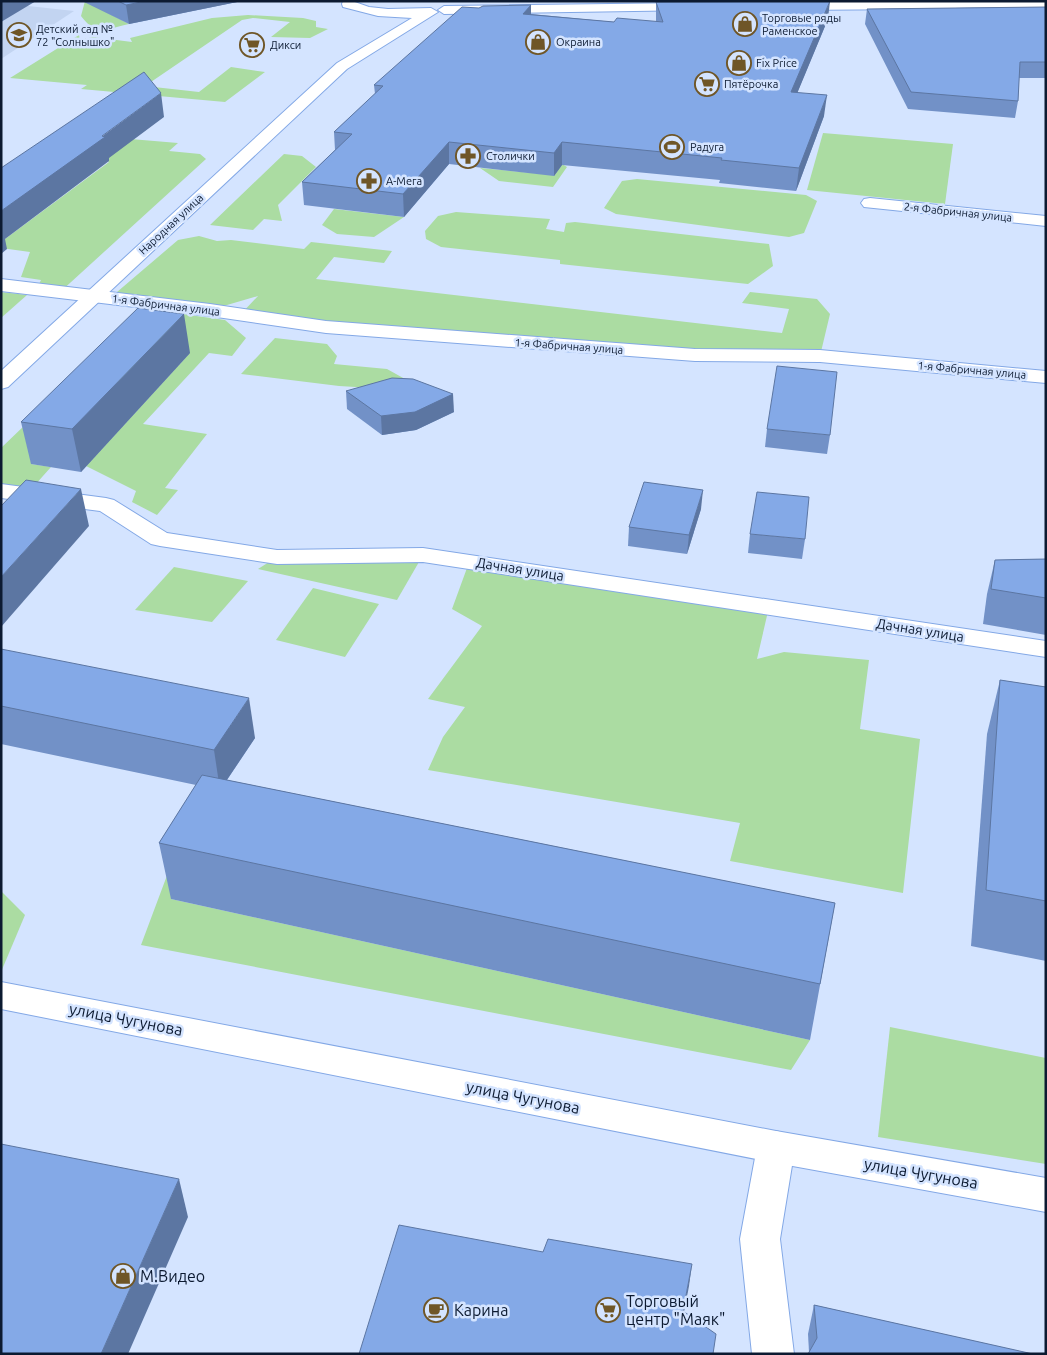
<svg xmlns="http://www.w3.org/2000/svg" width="1047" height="1355" font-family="Ubuntu,sans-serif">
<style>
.built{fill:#c2d4f1}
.green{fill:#abdca2}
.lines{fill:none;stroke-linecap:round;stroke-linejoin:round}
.street-casing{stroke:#83a8e6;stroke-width:2}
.secondary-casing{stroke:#83a8e6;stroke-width:2}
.primary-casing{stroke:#83a8e6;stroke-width:2}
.street{fill:#fff;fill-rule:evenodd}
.secondary{fill:#fff;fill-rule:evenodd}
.primary{fill:#fff;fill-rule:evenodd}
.wall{fill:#7291c7}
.shaded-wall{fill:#5c76a2}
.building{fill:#84a9e7;stroke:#5c76a2}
.labels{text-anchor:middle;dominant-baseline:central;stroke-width:5;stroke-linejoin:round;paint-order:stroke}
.far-poi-label{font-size:11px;fill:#0c1a31;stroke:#d4e4ff;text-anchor:start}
.far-street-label{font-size:11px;fill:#0c1a31;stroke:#d4e4ff}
.street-label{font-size:14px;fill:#0c1a31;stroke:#d4e4ff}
.near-street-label{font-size:16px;fill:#0c1a31;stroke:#d4e4ff}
.near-poi-label{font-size:16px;fill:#0c1a31;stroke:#d4e4ff;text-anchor:start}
</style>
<rect width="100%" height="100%" fill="#d4e4ff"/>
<polygon class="built" points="1,3 74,11 1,59"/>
<g class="green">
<path d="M 85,1 L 129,24 C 105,29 98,38 81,16 Z"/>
<polygon points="248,15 303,18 316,21 316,27 328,29 310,38 271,37 290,22 253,18 242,20 145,86 199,92 231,67 265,72 225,102 81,89 87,85 10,78 79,35 80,40 93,37 132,42 130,38 212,18"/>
<polygon points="823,133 953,144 945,204 807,190"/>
<polygon points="71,134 178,143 169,151 200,154 206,159 59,293 36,290 41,280 21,277 30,252 1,248 1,242 109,162"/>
<polygon points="284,154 302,156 316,167 278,205 282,221 264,219 253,230 210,225"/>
<polygon points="562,164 567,167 553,187 499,181 480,168 554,175"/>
<polygon points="637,179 806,195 817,201 804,233 789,237 616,214 604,208 622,181"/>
<polygon points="334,209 404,217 374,237 337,234 322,225"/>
<polygon points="456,212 550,219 546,229 564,232 566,223 575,222 769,244 773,266 748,284 560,264 560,260 441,247 426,239 425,231 438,216"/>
<polygon points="199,236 217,241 231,240 304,249 311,242 392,251 384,263 334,257 316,279 782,333 789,309 742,303 750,292 817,299 830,314 820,356 695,355 240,315 258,296 210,310 110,298 178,240"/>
<polygon points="1,292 27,295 1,318"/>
<polygon points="146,309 225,320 246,338 232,356 209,353 143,424 207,434 165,488 178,490 157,515 132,502 136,491 86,466 189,354 31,464 51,467 26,495 1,491 1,448"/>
<polygon points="275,338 327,344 337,356 334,364 387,369 405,379 389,389 339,386 241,374"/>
<polygon points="423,555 397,600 258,569 277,557"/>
<polygon points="174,567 248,581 212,622 135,610"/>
<polygon points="467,568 769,607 757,659 784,652 869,660 860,729 920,739 903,893 730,861 740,823 428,770 443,737 465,707 428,699 482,626 452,609"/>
<polygon points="313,588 379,604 345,657 276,640"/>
<polygon points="187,822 171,899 810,1040 791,1070 141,945"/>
<polygon points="2,892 25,915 1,972 1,893"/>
<polygon points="890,1027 1046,1058 1046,1164 878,1137"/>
</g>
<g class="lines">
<defs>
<g id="street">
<polygon points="870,198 1046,216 1046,226 864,207 861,203 864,199"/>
<polygon points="1,279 210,304 326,321 695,349 820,350 1046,371 1046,383 820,362 695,361 326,333 210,316 1,291"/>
<polygon points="1,484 106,498 114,500 167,533 277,550 423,548 1046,641 1046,657 423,562 277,564 160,546 151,544 100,511 1,498"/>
<polygon points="776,1131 789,1135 795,1147 780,1239 794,1354 752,1354 740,1239 757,1147 763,1135"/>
</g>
<polygon id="secondary" points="1,982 776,1131 1046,1178 1046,1212 776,1163 1,1009"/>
<g id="primary">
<polygon points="343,1 352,1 369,7 388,9 431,8 438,12 347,69 8,387 1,389 1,371 337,63 412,18 378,16 343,7 342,4"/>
<polygon points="1046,1 1046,8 793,10 787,6 793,2"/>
<polygon points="692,3 698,7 697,10 444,14 438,10 444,6"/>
</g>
</defs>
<use href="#street" class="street-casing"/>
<use href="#secondary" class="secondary-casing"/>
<use href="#primary" class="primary-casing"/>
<use href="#street" class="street"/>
<use href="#secondary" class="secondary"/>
<use href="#primary" class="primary"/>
</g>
<g class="wall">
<polygon points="82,1 242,1 129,24"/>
<polygon points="656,2 828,19 797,93 824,116 796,191 719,183 720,180 562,165 554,176 449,164 404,217 304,205 302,182 335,150 334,132 375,94 374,85 479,8 531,5 531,14 614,22 656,22"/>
<polygon points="1046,7 1046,78 1019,78 1018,101 1015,118 908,109 865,24 867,9"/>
<polygon points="190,353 81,472 31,464 21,422"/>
<polygon points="346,391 454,412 416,430 382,435 347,409"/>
<polygon points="767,429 830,435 827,454 765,447"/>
<polygon points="701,509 687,554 628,546 629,527"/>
<polygon points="750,534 805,539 802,559 748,553"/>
<polygon points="1046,559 1046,635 983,624 987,594 995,560"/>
<polygon points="1,649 255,738 227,780 835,903 810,1040 171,899 159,843 196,785 1,744"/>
<polygon points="1000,680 1046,687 1046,961 971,946 987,734"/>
<polygon points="814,1305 1033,1354 809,1352 808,1334"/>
</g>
<g class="shaded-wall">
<polygon points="1,1 36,1 1,22"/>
<polygon points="146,1 242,1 129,24 126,5"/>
<polygon points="830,1 828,19 789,113 791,92"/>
<polygon points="531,5 531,24 523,14"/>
<polygon points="161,93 164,117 109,158 109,161 5,239 7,249 1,254 1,211"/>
<polygon points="827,95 824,116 796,191 799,168"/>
<polygon points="449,142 449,164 404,217 403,194"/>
<polygon points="562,142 562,165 554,176 554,153"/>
<polygon points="184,314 190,353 81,472 72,429"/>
<polygon points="453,394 454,412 416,430 382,435 381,416"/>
<polygon points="81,489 89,526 1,627 1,577"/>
<polygon points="703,490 701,509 687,554 689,535"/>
<polygon points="249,698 255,738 220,790 214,750"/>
<polygon points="179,1179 188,1217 128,1354 101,1354"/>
<polygon points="692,1264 689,1286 680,1333 683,1311"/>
</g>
<g class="building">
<polygon points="118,1 146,1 126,5"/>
<polygon points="830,1 791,92 827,95 799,168 721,160 722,158 562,142 554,153 449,142 403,194 302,182 352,134 334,132 383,86 374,85 462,7 479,8 483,6 531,5 523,14 614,22 617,18 663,22 656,2"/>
<polygon points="1046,7 1046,62 1020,62 1018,101 911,92 867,9"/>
<polygon points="144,72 161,93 102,136 105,137 1,211 1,168"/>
<polygon points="138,308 184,314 72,429 21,422"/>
<polygon points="777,366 837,372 830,435 767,429"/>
<polygon points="392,378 413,379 453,394 415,412 381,416 346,391"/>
<polygon points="26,480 81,489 1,577 1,506"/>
<polygon points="644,482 703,490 689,535 629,527"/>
<polygon points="757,492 809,497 805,539 750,534"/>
<polygon points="1046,559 1046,598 991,589 995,560"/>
<polygon points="1,649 249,698 214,750 1,706"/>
<polygon points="1000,680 1046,687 1046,901 986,890"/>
<polygon points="202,775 835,903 820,984 159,843"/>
<polygon points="1,1144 179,1179 101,1354 1,1354"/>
<polygon points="399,1225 543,1252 548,1239 692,1264 683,1311 716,1334 713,1354 359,1354"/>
<polygon points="814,1305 1033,1354 808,1354 817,1338"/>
</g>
<defs>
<symbol id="shop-ring" viewBox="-11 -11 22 22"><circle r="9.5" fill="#d4e4ff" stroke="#6f5627" stroke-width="1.5"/><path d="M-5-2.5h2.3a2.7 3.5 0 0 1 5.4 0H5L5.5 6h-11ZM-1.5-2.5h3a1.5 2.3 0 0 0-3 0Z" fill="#6f5627"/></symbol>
<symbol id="school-ring" viewBox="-11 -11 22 22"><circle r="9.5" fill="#d4e4ff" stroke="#6f5627" stroke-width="1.5"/><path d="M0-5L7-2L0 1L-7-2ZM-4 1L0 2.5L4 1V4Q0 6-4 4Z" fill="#6f5627"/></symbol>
<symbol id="supermarket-ring" viewBox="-11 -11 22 22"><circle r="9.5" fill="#d4e4ff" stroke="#6f5627" stroke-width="1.5"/><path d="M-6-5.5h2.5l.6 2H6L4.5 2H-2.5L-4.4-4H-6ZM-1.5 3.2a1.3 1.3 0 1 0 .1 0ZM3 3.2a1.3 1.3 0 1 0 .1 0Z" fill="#6f5627"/></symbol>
<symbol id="stadium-ring" viewBox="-11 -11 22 22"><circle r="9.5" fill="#d4e4ff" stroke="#6f5627" stroke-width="1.5"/><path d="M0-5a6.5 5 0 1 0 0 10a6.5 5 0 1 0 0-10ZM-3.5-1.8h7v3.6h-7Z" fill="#6f5627"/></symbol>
<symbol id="pharmacy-ring" viewBox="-11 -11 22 22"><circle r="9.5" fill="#d4e4ff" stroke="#6f5627" stroke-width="1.5"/><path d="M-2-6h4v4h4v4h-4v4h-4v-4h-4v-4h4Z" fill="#6f5627"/></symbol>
<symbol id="cafe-ring" viewBox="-11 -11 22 22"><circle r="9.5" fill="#d4e4ff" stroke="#6f5627" stroke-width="1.5"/><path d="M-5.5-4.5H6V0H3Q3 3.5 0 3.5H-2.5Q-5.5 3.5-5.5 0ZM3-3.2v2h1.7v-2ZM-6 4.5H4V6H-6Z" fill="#6f5627"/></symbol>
</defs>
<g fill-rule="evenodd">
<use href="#shop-ring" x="731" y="10" width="28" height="28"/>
<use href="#school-ring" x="5" y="21" width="28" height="28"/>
<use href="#shop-ring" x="524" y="28" width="28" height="28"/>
<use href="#supermarket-ring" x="238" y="31" width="28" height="28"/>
<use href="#shop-ring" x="725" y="49" width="28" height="28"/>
<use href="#supermarket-ring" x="693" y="70" width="28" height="28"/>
<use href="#stadium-ring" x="658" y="133" width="28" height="28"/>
<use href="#pharmacy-ring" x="454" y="142" width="28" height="28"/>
<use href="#pharmacy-ring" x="355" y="167" width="28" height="28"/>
<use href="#shop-ring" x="109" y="1262" width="28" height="28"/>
<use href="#cafe-ring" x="422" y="1296" width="28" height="28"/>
<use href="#supermarket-ring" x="594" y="1296" width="28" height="28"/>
</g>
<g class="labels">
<g class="far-poi-label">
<text x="762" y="18">Торговые ряды<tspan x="762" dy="13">Раменское</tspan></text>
<text x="36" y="29">Детский сад №<tspan x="36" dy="13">72 "Солнышко"</tspan></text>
<text x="556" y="42">Окраина</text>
<text x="270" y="45">Дикси</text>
<text x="756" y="63">Fix Price</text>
<text x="724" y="84">Пятёрочка</text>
<text x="690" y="147">Радуга</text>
<text x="486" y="156">Столички</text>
<text x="386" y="181">А-Мега</text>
</g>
<g class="far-street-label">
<text transform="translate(958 212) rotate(6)">2-я Фабричная улица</text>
<text transform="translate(171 224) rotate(-43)">Народная улица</text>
<text transform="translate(166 305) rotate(7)">1-я Фабричная улица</text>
<text transform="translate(569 346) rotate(4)">1-я Фабричная улица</text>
<text transform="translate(972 370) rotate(5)">1-я Фабричная улица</text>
</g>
<g class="street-label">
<text transform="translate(520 569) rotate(9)">Дачная улица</text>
<text transform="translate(920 630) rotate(9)">Дачная улица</text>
</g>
<g class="near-street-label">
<text transform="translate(126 1019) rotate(11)">улица Чугунова</text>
<text transform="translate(523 1097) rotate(11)">улица Чугунова</text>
<text transform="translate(921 1173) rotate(10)">улица Чугунова</text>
</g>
<g class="near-poi-label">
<text x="140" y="1276">М.Видео</text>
<text x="626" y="1301">Торговый<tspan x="626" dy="18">центр "Маяк"</tspan></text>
<text x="454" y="1310">Карина</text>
</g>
</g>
<rect width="1047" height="1355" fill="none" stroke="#0c1a31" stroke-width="5"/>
</svg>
